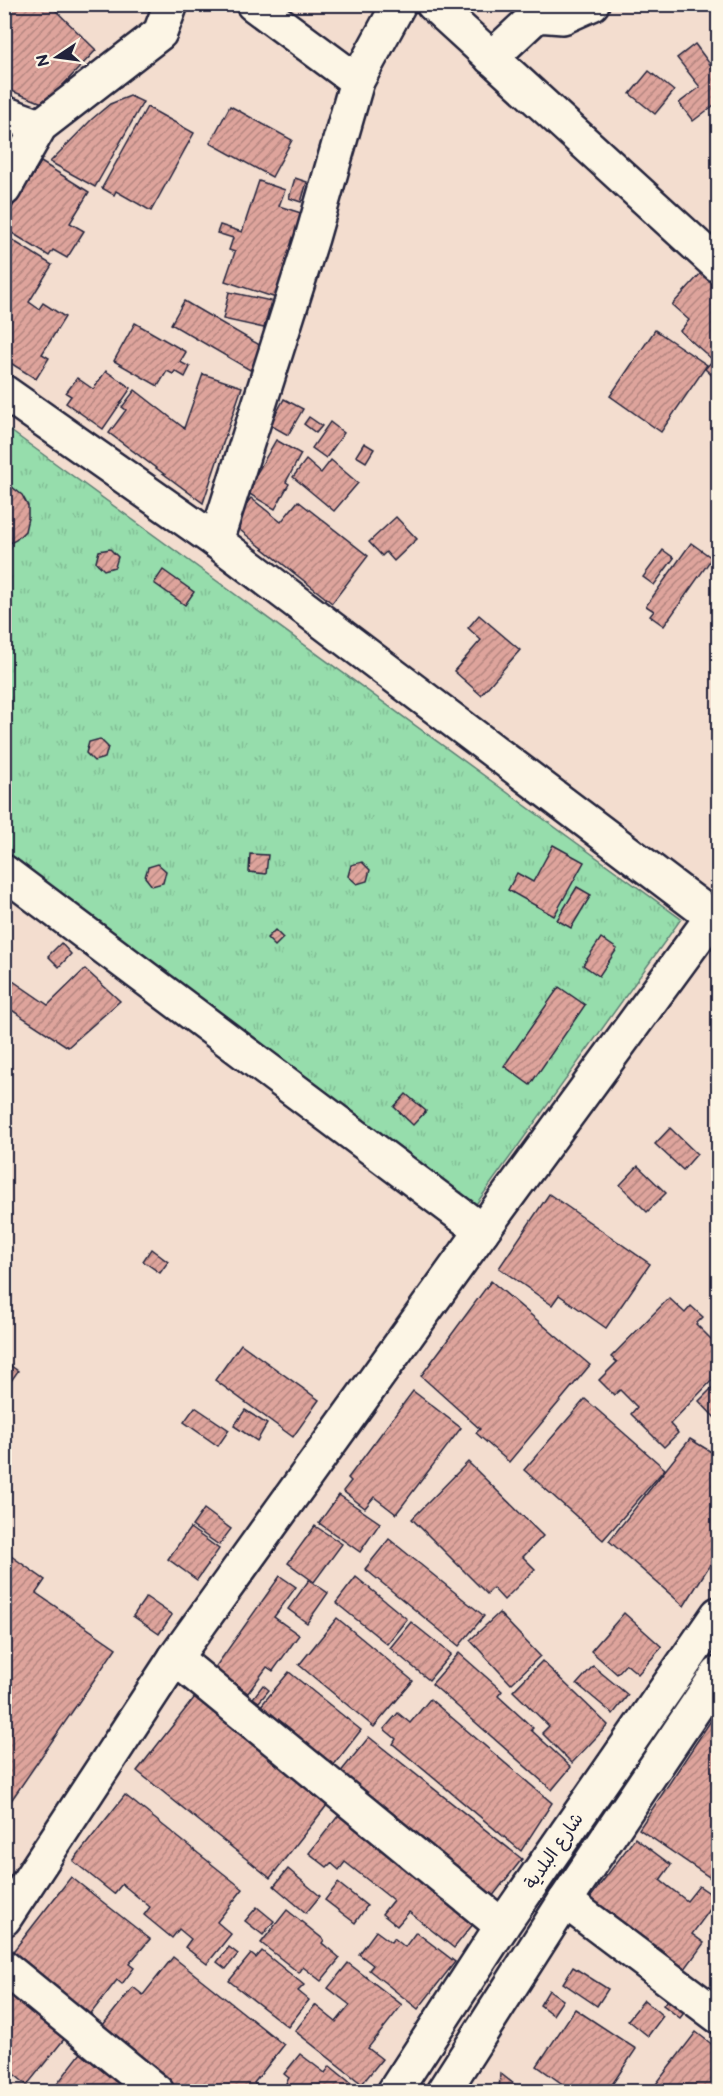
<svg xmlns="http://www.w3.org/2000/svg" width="723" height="2096" font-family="'Balsamiq Sans','Playpen Sans Arabic',sans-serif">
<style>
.grass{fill:url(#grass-tufts);stroke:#5c8074;stroke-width:1.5}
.building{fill:url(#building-hatch);stroke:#22223b;stroke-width:1.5}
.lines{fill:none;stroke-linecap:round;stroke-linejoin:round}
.minor-casing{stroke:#22223b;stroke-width:38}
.minor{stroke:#fcf5e5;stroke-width:33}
.labels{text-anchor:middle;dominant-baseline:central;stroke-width:4.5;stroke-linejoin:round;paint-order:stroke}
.street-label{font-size:18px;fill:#22223b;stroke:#fcf5e5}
</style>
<defs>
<pattern id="grass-tufts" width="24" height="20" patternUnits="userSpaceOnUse" patternTransform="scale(1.5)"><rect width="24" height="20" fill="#96ddac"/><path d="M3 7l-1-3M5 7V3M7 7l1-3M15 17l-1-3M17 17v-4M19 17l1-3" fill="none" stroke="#81bd95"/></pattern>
<pattern id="building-hatch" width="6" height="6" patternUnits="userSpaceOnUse" patternTransform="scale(1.5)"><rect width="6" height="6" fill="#dea49c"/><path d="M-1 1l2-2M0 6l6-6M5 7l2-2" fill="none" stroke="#b48580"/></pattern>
</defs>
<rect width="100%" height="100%" fill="#f3ddcf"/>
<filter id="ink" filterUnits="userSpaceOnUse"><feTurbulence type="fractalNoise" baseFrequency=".0167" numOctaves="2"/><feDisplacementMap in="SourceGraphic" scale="12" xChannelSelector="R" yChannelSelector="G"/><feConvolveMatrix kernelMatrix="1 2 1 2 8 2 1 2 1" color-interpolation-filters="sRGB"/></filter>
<g filter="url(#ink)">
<polygon class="grass" points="4,426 681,919 474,1207 5,857"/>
<g class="building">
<polygon points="16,4 34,4 36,6 49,4 96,50 45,104 4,88 4,35 10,28 4,23 4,16"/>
<polygon points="695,44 718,75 718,102 693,121 679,103 700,87 677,58"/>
<polygon points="649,71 674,91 655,114 630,94"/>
<polygon points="130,96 143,102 95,187 50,162 92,119 110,104"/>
<polygon points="230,106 292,140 272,177 210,143"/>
<polygon points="147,107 194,133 151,211 116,191 114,195 102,188"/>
<polygon points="41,162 89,192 70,223 84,231 67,258 53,250 49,256 4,228 4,220"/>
<polygon points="295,178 307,182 301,202 289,198"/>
<polygon points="259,181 285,190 279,206 304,214 276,298 225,281 235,252 229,250 233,238 217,233 220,225 242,232"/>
<polygon points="4,235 52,265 29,302 39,309 43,303 65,317 42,354 49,358 36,379 4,359"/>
<polygon points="701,273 718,289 717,380 705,369 713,360 680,331 689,320 672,305"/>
<polygon points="229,292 271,301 264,328 223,319"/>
<polygon points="184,301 263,347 250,370 171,324"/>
<polygon points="135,323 186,352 180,362 190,367 185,377 175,371 173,374 167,371 158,386 114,361"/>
<polygon points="655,330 707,365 661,432 610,396"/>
<polygon points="106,371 131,388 103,429 66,403 71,396 66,393 77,378 93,389"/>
<polygon points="203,374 242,387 203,503 109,433 126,410 122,407 135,390 184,428"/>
<polygon points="284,399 303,409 288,435 270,425"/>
<polygon points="309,417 322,426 316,433 304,424"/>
<polygon points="330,422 344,433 326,458 312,448"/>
<polygon points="276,440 301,454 286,482 289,484 275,509 246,492"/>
<polygon points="364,443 374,449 366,462 356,456"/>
<polygon points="306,460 321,473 331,460 358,483 334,511 293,477"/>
<polygon points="4,484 12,487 22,495 28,506 28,518 25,531 16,540 4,546"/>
<polygon points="251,498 281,522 298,501 368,556 332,603 231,523"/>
<polygon points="396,517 417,539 394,561 386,552 382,556 369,542"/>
<polygon points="691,543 712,558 664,626 650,616 654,611 646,606"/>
<polygon points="110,549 118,557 115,567 104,570 96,562 99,551"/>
<polygon points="663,550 674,558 654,585 643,577"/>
<polygon points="163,570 194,592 185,605 154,583"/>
<polygon points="479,615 520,650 481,695 454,671 481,640 468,628"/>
<polygon points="100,739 108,747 105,758 94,761 86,753 89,742"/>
<polygon points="553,845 584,862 554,916 508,890 517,873 533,882"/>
<polygon points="250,854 268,855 266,874 249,872"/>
<polygon points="362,862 370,870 367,881 357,884 348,876 351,865"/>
<polygon points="158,864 166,871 163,883 152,886 145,877 148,867"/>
<polygon points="577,887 591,895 571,928 557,920"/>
<polygon points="275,930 283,938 275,946 267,938"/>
<polygon points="601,938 617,949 599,976 583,965"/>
<polygon points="61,943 71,954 59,967 48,956"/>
<polygon points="85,969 120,1001 68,1047 4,1005 4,988 10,979 48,1005"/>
<polygon points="559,987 585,1005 530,1085 504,1066"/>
<polygon points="406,1094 426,1111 413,1125 394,1107"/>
<polygon points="670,1128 697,1154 683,1170 655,1144"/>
<polygon points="638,1166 666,1193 647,1212 620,1185"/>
<polygon points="549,1194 650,1264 606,1328 559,1295 552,1305 499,1268"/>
<polygon points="151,1249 168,1262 160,1273 143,1261"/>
<polygon points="491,1281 590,1365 509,1462 476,1433 480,1429 421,1376"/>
<polygon points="669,1298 685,1313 691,1306 703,1317 696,1324 718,1346 718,1374 670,1424 678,1433 664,1447 631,1414 637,1407 620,1390 614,1395 599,1380 617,1362 611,1357"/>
<polygon points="241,1344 319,1400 293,1437 215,1380"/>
<polygon points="4,1361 18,1371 4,1391"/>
<polygon points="718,1382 718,1421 699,1401"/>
<polygon points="413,1391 461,1428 396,1514 374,1497 365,1508 343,1491 351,1481 348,1478"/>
<polygon points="585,1399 665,1469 603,1540 524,1470"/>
<polygon points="195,1407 229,1430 218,1446 184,1422"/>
<polygon points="245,1410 267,1424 257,1441 234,1426"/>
<polygon points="690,1439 718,1456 718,1552 684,1606 609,1541"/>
<polygon points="468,1462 543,1536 523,1557 535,1569 504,1600 493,1588 487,1594 412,1519"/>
<polygon points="339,1495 380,1523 360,1552 319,1523"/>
<polygon points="204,1509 231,1529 219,1545 192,1526"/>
<polygon points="315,1526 342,1544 314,1582 288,1563"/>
<polygon points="190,1528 219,1549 197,1580 168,1559"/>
<polygon points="389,1539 484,1616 459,1646 365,1569"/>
<polygon points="4,1551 45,1580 36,1593 116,1648 4,1811"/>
<polygon points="280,1576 296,1587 274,1617 299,1635 273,1671 267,1667 248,1693 214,1669"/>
<polygon points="356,1577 407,1619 387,1644 336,1603"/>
<polygon points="309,1580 328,1593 307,1623 288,1609"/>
<polygon points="146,1597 172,1615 159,1634 133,1616"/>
<polygon points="499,1613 540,1656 511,1684 470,1640"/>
<polygon points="624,1613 662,1647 638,1674 626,1664 617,1674 591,1651"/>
<polygon points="337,1618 413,1681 374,1727 299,1665"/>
<polygon points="411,1622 451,1654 429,1680 390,1648"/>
<polygon points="459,1653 502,1691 498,1696 533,1728 531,1730 571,1767 552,1790 432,1684"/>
<polygon points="542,1661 608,1725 572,1763 542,1733 549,1726 513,1691"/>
<polygon points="593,1666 628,1695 613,1714 577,1684"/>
<polygon points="289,1672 361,1730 333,1766 260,1707"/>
<polygon points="263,1685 269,1690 259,1702 253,1698"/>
<polygon points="198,1693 331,1800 270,1878 137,1771"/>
<polygon points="430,1699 552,1803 521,1851 393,1744 396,1739 384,1729 398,1713 410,1723"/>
<polygon points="716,1713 718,1715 718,1883 639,1829"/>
<polygon points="369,1737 522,1859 488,1902 339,1774"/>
<polygon points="125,1795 243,1889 217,1922 231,1934 207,1964 185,1947 191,1939 179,1929 172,1938 144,1915 150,1907 122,1884 114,1894 73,1861"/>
<polygon points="342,1811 478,1918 454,1948 409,1912 397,1926 382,1914 393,1900 345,1862 339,1870 331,1863 327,1867 309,1853"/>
<polygon points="635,1838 671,1865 660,1880 687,1901 699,1886 718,1899 692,1934 704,1943 682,1973 587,1902"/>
<polygon points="288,1869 320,1896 306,1913 274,1886"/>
<polygon points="71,1877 150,1939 129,1964 134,1968 122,1984 117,1980 89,2016 11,1954"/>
<polygon points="338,1883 367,1906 355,1923 325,1900"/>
<polygon points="257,1907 274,1921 263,1935 245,1921"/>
<polygon points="287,1910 324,1940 322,1943 340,1958 321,1981 303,1967 299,1973 261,1943"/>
<polygon points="376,1931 391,1942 394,1938 405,1947 416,1932 455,1962 418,2009 369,1970 373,1965 359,1954"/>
<polygon points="229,1947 238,1954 226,1969 217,1962"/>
<polygon points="262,1951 304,1985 298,1991 309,2000 288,2027 229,1981 251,1954 256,1958"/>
<polygon points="173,1957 284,2045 254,2083 265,2092 176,2092 99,2030 133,1987 143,1995"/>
<polygon points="348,1963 402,2005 368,2048 382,2059 362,2084 295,2031 315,2005 336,2022 350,2005 328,1988"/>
<polygon points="573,1967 608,1989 597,2006 563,1983"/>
<polygon points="4,1988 65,2038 27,2085 4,2066"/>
<polygon points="549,1990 563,2000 553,2015 540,2005"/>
<polygon points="673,1992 691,2004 680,2018 663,2005"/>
<polygon points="644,2000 663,2016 648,2036 628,2020"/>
<polygon points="575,2009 636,2049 607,2092 574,2092 537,2066"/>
<polygon points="696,2032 718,2049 718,2081 711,2092 650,2092"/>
<polygon points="81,2053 129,2092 51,2092"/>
<polygon points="300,2054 325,2073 330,2066 358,2089 356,2092 297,2092 286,2083 289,2078 284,2074"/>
<polygon points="500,2073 524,2092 499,2092"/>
</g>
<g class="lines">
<defs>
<g id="minor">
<polyline points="253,4 357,81"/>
<polyline points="433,4 718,265"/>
<polyline points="491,58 537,15 563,17 592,4"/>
<polyline points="4,113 40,126"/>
<polyline points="4,189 40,126 160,33 171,4"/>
<polyline points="4,392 216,541 713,917 718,924"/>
<polyline points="216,541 312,238 357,81 399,4"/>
<polyline points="4,872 482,1231"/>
<polyline points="175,1658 502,1926"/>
<polyline points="565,1901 718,2016"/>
<polyline points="4,1919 175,1658 482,1231 718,909"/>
<polyline points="4,1967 157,2092"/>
<polyline points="394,2092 502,1926 718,1614"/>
<polyline points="443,2092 565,1901 718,1674"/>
</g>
</defs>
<use href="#minor" class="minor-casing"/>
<use href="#minor" class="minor"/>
</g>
</g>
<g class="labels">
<g class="street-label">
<text transform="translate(554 1851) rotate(-55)">شارع البلدية</text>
</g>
</g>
<rect width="723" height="2096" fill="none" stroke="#fcf5e5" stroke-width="24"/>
<rect x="12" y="12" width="699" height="2072" fill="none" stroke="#22223b" stroke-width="2" filter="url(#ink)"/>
<g transform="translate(57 57) rotate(257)" stroke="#fcf5e5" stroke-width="4.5" paint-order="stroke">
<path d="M0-4.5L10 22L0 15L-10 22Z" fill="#22223b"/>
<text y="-9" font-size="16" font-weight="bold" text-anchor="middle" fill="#22223b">N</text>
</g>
</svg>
